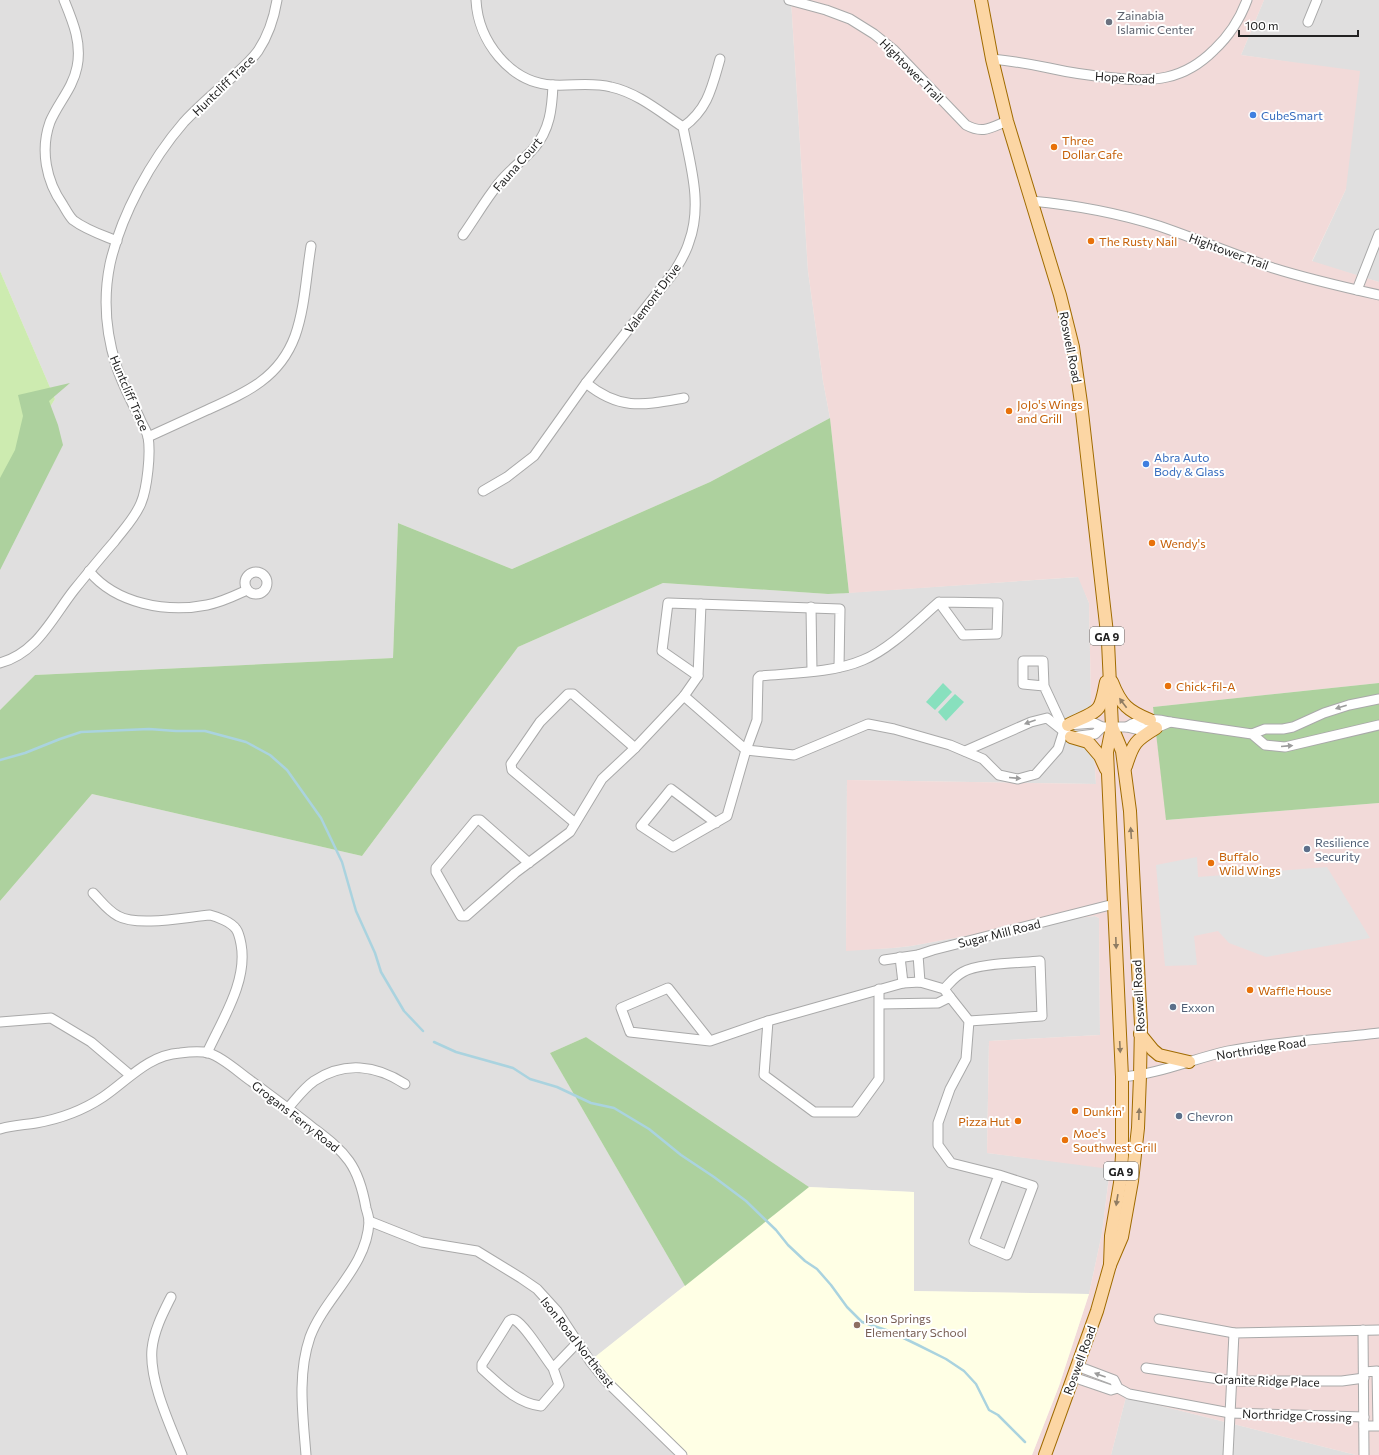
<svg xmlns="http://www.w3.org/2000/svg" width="1379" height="1455" font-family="Commissioner,sans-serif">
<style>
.residential{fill:#e0dfdf}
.commercial{fill:#f2dad9}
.education{fill:#ffffe5}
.grass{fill:#cdebb0}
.forest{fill:#add19e}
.pitch{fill:#88e0be}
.parking{fill:#e2e2e2}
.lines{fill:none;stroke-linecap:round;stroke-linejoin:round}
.stream{stroke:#aad3df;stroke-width:2.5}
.minor-casing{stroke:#a9a9a9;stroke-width:11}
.major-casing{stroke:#a06b00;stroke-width:14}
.minor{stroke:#fff;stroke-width:9}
.major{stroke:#fcd6a4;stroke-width:12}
.oneway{fill:#8f7c63}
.oneway2{fill:#9c9c9c}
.worship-dot{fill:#6b7280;stroke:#fff;stroke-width:1.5}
.shop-dot{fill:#3f7fe0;stroke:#fff;stroke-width:1.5}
.food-dot{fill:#e8710a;stroke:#fff;stroke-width:1.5}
.service-dot{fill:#5c6f8a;stroke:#fff;stroke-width:1.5}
.education-dot{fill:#8d6e63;stroke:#fff;stroke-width:1.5}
.labels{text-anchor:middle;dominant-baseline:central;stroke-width:4;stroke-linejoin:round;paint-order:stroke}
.shield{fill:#fff;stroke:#646464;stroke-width:1}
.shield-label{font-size:11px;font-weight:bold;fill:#222}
.worship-label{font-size:12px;fill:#5b616d;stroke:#fff;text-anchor:start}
.street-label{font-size:12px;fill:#222;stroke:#fff}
.shop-label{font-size:12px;fill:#366cbe;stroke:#fff;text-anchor:start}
.food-label{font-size:12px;fill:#c56008;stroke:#fff;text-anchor:start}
.service-label{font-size:12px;fill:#4e5e75;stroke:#fff;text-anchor:start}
.education-label{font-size:12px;fill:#785e54;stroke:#fff;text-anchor:start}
</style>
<rect width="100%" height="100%" fill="#f2efe9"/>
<g class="residential">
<polygon points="0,0 791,0 808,271 823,381 830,418 710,482 512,569 398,523 393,658 35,675 0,710 0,488 55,399 0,271"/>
<polygon points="1264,0 1379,0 1379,282 1312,262 1346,189 1289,62 1241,55"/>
<polygon points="1079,577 1089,603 1091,702 1096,784 847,780 846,950 893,948 911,946 1042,922 1095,916 1099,918 1100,1035 989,1041 987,1153 1110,1168 1102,1233 1089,1294 914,1291 913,1192 809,1187 586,1037 550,1053 685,1286 587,1364 681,1455 0,1455 0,901 92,794 362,856 518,647 663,583 828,594"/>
<polygon points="1126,1397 1356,1455 1111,1455"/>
</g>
<polygon class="commercial" points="791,0 1264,0 1241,55 1360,71 1346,189 1312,261 1379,282 1379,683 1153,707 1167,820 1379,803 1379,1455 1356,1455 1126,1397 1111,1455 1032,1455 1059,1386 1089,1294 1102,1233 1110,1169 987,1153 989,1041 1100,1035 1099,918 1095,916 1042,922 911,946 893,948 846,951 847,780 1096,784 1091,702 1089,603 1078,577 849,593 830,418 823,381 808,271"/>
<polygon class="education" points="809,1187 914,1192 914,1291 1089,1294 1059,1386 1032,1455 681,1455 586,1364"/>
<polygon class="grass" points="0,271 55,399 0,488"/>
<g class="forest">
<polygon points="70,383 49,401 58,425 63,445 0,570 0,478 15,450 23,416 18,395"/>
<polygon points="830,418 849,593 828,594 663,583 518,647 362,856 92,794 0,901 0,710 35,675 393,658 398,523 512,569 710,482"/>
<polygon points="1379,683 1379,803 1166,820 1153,707"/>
<polygon points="586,1037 809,1187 685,1286 550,1053"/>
</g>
<g class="pitch">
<polygon points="943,683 952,692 935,710 926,702"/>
<polygon points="955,694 964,702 946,721 938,712"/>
</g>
<polygon class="parking" points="1197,857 1198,877 1327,867 1370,938 1266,957 1229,943 1218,931 1194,936 1197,965 1165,966 1156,865"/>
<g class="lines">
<g class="stream">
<polyline points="0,760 25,753 60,739 81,732 149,729 176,731 205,731 246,742 270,755 287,770 321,818 342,862 356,911 375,953 381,972 404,1011 423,1031"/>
<polyline points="434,1042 456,1052 513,1068 530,1079 557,1087 591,1103 614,1108 649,1129 681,1155 714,1177 746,1201 776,1230 788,1245 805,1261 817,1269 831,1285 847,1307 862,1322 889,1331 918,1345 946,1359 964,1371 976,1384 989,1410 998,1415 1025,1442"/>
</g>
<defs>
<g id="minor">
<path d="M 64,0 C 73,22 82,43 77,67 C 73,88 58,103 50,122 C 40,150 46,181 63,205 C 66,210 69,216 73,220 C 86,230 102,235 117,241"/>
<path d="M 476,0 C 478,41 510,83 553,85 C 573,86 592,82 611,87 C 638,93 660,112 683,127 C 690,164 703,204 689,242 C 686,253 680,262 674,272 L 586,383 L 534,456 L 507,477 L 483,491"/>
<path d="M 789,0 L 826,10 L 850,19 L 874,34 L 894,50 L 966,125 C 983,134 990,128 1007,121"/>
<polyline points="1308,22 1317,0"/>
<path d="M 992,59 C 1012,61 1030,64 1049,68 C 1071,73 1093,76 1115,78 C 1132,80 1150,81 1167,77 C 1185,73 1201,63 1214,50 C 1229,36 1240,19 1247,0"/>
<path d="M 683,127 C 708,109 712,87 720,59"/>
<path d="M 1031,201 C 1074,205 1118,213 1159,226 C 1197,239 1235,255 1273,268 C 1308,279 1343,287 1379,295"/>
<path d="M 463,235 C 475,218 486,199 499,183 C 509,170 523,161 534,148 C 550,130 552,108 553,85"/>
<polyline points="1357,290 1379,234"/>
<path d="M 586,383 C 620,411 644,405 684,398"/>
<path d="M 148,437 C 168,428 187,419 207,410 C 245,393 279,379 295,336 C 305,308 306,276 311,246"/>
<path d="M 89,571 C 116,604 167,613 207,605 C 222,602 234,596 247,590"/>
<circle cx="256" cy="583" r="11"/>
<polyline points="811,607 812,671"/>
<path d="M 0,663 C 37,653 52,618 74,590 C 87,574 100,558 114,542 C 123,530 135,518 141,503 C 147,489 151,453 148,437 C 147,431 142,425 140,419 C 132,402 122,384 116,365 C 106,333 103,298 110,264 C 121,215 151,160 184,122 C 198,107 214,93 230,79 C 240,70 250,62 258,51 C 268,36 274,18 277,0"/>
<polyline points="698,676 662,651 668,603 840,609 839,667"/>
<polyline points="1044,686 1043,661 1023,661 1023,684 1044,686 1064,729"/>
<polyline points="684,696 746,750 794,755 868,724 894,729 950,745 983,759 999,775 1018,779 1036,774 1058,749 1064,730 1068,725 1094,723 1102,727 1127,727 1139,730 1156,728 1170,722"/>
<path d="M 1127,727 C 1141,718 1155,718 1170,722 L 1252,734 L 1265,745 L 1285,747 L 1379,725"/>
<polyline points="1252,734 1265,729 1283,729 1293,727 1324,713 1349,705 1379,699"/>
<polyline points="965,751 1031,722 1047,718 1071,737 1095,734 1102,727"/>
<polyline points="575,823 512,770 511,764 540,722 568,694 573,694 635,748"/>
<path d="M 716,823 L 671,789 L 641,826 L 673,847 L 727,816 L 746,750 L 757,720 L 758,678 L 760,676 C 792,673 833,673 863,660 C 890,649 917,621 939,602 L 998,603 L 997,634 L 963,635 L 939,602"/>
<polyline points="529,863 480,820 476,820 436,868 436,872 461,916 466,916 515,873 570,832 602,779 635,748 684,696 698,676 701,604"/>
<path d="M 93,893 C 101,901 108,911 118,916 C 138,927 186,917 210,915 C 218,917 231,922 236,929 C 239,933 240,939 241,944 C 248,981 222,1020 207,1053"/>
<polyline points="918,955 920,982"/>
<polyline points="900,957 903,983"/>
<polyline points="884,960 918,955 933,950 1114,904"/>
<path d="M 944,989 C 950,983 955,976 963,972 C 977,963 1022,963 1040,961 L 1042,1016 L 969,1021"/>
<polyline points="880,1004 938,1003 950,997 969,1021 966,1059 950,1089 938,1123 938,1145 951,1163 999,1175 1033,1186 1007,1255 974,1241 999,1175"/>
<polyline points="768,1021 764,1075 814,1112 855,1112 879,1079 879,989"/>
<polyline points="0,1022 51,1018 91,1042 130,1075"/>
<polyline points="710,1041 668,988 621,1008 630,1032 710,1041 768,1021 903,983 920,982 944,989 950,997"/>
<path d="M 1122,1077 C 1159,1074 1192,1059 1228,1051 C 1278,1041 1329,1039 1379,1033"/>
<path d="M 288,1108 C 296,1099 304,1088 314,1081 C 344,1061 376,1065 405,1084"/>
<path d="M 0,1129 C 12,1125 23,1125 36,1123 C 59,1119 82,1111 103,1097 C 127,1081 148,1055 180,1053 C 188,1052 201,1051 209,1053 C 224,1058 238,1072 251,1081 C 271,1096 292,1111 312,1127 C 325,1137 339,1147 349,1161 C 359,1175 363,1191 366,1208 C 367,1212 369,1217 369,1222 C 367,1267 325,1297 310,1337 C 297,1375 303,1416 306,1455"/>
<polyline points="369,1221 422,1242 477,1251 521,1278 537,1289 557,1311 590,1361 606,1381 682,1455"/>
<path d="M 171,1297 C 163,1313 154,1330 152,1349 C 149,1381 170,1425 182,1455"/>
<polyline points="1159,1319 1234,1333"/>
<polyline points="1363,1330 1364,1455"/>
<polyline points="1077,1366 1114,1380 1118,1388 1129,1394 1230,1413 1364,1417"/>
<path d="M 553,1368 L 559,1385 L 541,1406 C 516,1403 499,1384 482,1369 L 482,1364 L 484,1361 L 509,1321 C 512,1319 512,1319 515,1320 C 525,1325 545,1358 553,1368 L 578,1342"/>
<polyline points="1146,1368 1232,1381 1342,1381 1364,1378"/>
<polyline points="1364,1372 1377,1371 1378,1426 1364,1426"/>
<polyline points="1073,1377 1111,1390 1118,1388"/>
<polyline points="1228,1455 1234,1333 1379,1330"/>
</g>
<g id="major">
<polyline points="981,0 992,59 1007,121 1060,295 1073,347 1081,403 1108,642 1112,727 1107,752 1122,1077 1122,1156 1120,1183 1111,1236 1110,1265"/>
<path d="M 1112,682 C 1121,705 1128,711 1150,720"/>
<path d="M 1068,725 C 1076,720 1094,715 1099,707 C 1103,700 1104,690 1106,682"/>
<polyline points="1071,737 1088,742 1100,756 1106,769"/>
<path d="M 1126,766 C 1133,743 1136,740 1156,728"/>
<polyline points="1140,1034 1153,1050 1159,1055 1189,1062"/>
<polyline points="1045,1455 1097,1311 1110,1265 1122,1237 1132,1181 1138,1128 1140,1076 1141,1025 1130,811 1122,751 1112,727"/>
</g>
</defs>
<use href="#minor" class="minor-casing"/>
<use href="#major" class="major-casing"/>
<use href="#minor" class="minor"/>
<use href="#major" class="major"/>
</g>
<defs><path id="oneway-solid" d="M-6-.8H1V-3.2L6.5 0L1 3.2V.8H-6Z"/></defs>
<g class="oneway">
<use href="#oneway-solid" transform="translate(1123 703) rotate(-127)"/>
<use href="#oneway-solid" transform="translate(1131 833) rotate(-94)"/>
<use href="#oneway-solid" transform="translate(1116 943) rotate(88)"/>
<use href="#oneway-solid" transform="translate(1120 1047) rotate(87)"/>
<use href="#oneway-solid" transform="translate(1139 1114) rotate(-88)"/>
<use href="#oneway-solid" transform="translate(1117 1200) rotate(99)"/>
</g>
<g class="oneway2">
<use href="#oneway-solid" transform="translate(1341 707) rotate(162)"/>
<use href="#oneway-solid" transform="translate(1030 722) rotate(160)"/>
<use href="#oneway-solid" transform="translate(1287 746) rotate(-5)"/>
<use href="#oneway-solid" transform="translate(1015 778) rotate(5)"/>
<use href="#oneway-solid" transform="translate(1100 1375) rotate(-160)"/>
</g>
<circle class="worship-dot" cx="1109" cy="22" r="4"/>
<g class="shop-dot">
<circle cx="1253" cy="115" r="4"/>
<circle cx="1146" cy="464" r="4"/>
</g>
<g class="food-dot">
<circle cx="1054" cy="147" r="4"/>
<circle cx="1091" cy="241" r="4"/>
<circle cx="1009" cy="411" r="4"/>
<circle cx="1152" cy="543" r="4"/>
<circle cx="1168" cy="686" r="4"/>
<circle cx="1211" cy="863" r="4"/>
<circle cx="1250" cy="990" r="4"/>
<circle cx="1075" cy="1111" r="4"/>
<circle cx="1018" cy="1121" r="4"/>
<circle cx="1065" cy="1140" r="4"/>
</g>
<g class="service-dot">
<circle cx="1307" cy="849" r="4"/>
<circle cx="1173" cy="1007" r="4"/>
<circle cx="1179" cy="1116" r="4"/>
</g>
<circle class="education-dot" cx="857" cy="1325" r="4"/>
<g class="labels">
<g class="shield">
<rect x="1090" y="627" width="34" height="18" rx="3"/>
<rect x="1104" y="1162" width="34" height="18" rx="3"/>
</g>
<g class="shield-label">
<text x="1107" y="636">GA 9</text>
<text x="1121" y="1171">GA 9</text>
</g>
<g class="worship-label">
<text x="1117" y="15">Zainabia<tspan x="1117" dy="14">Islamic Center</tspan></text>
</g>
<g class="street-label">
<text transform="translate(912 70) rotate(45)">Hightower Trail</text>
<text transform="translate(1125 77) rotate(3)">Hope Road</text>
<text transform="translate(223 85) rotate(-44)">Huntcliff Trace</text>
<text transform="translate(517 164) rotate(-49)">Fauna Court</text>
<text transform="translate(1229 251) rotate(20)">Hightower Trail</text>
<text transform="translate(652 298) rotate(-53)">Valemont Drive</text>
<text transform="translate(1071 347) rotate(79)">Roswell Road</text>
<text transform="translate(130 393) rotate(67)">Huntcliff Trace</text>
<text transform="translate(999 933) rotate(-14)">Sugar Mill Road</text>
<text transform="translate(1138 996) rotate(-93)">Roswell Road</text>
<text transform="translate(1261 1048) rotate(-9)">Northridge Road</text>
<text transform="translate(296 1116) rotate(38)">Grogans Ferry Road</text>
<text transform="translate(578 1342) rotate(52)">Ison Road Northeast</text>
<text transform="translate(1079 1360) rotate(-70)">Roswell Road</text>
<text transform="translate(1267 1380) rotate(2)">Granite Ridge Place</text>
<text transform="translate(1297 1415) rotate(2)">Northridge Crossing</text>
</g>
<g class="shop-label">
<text x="1261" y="115">CubeSmart</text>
<text x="1154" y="457">Abra Auto<tspan x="1154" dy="14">Body &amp; Glass</tspan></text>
</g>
<g class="food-label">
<text x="1062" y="140">Three<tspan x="1062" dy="14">Dollar Cafe</tspan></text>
<text x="1099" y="241">The Rusty Nail</text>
<text x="1017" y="404">JoJo's Wings<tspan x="1017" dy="14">and Grill</tspan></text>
<text x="1160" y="543">Wendy's</text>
<text x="1176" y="686">Chick-fil-A</text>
<text x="1219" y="856">Buffalo<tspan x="1219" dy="14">Wild Wings</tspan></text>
<text x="1258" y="990">Waffle House</text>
<text x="1083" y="1111">Dunkin'</text>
<text x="1010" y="1121" text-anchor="end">Pizza Hut</text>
<text x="1073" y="1133">Moe's<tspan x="1073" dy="14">Southwest Grill</tspan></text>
</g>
<g class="service-label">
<text x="1315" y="842">Resilience<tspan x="1315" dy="14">Security</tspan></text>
<text x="1181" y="1007">Exxon</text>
<text x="1187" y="1116">Chevron</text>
</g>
<g class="education-label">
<text x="865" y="1318">Ison Springs<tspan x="865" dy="14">Elementary School</tspan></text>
</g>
</g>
<path d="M1239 30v6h119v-6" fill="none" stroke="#222222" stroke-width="2"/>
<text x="1245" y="30" font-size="12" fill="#222222" stroke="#ffffff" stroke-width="3" paint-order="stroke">100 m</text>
</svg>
